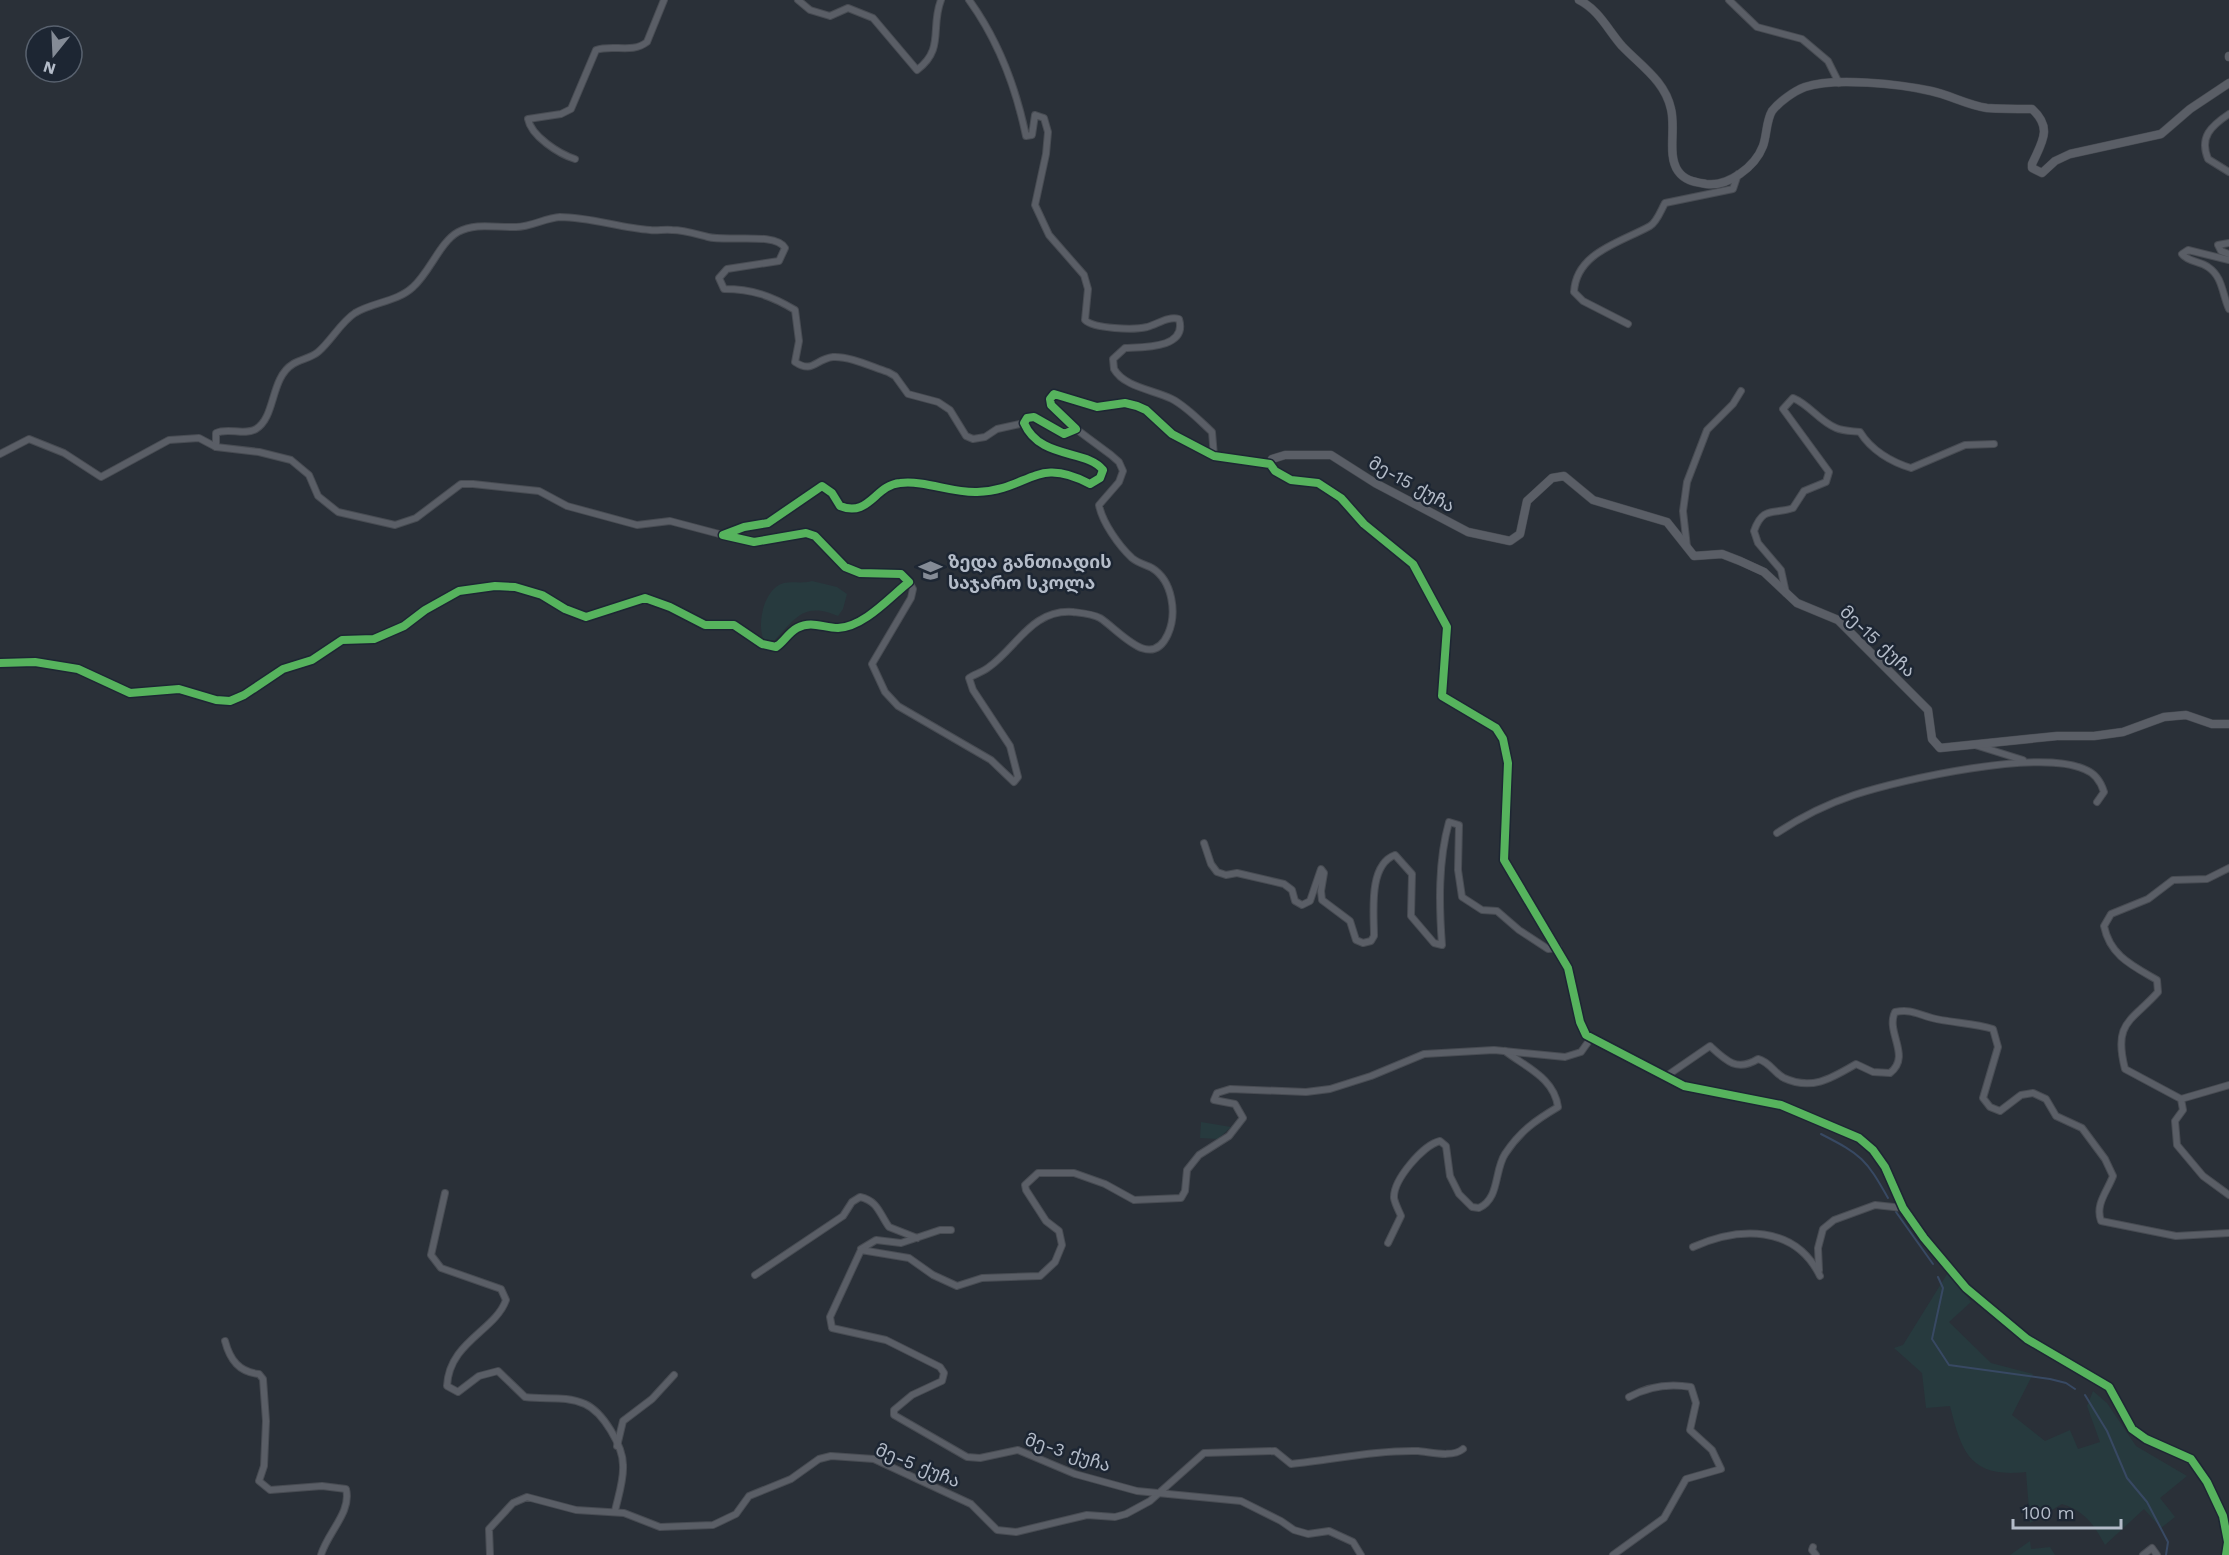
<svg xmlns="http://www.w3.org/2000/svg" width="2229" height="1555" font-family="'Work Sans','Noto Sans Georgian',sans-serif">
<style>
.green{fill:#273a3e}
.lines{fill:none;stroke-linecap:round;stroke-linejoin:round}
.stream{stroke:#384963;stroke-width:2}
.minor-casing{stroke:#484c53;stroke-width:8}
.tertiary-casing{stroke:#484c53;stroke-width:9}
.minor{stroke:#5a5e66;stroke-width:6}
.tertiary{stroke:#5a5e66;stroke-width:8}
.cycleway-casing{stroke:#1d2633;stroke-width:11}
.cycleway{stroke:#56b35d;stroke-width:8}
.labels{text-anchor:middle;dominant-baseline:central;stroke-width:5;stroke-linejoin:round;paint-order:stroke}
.street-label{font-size:18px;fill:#b4bcc9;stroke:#1d2633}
.poi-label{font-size:18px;font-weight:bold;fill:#b4bcc9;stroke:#1d2633;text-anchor:start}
</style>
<rect width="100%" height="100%" fill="#2a3038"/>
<g class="green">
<path d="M 812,581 L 837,587 L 847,594 L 843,609 L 838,616 C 805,602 797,616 775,640 L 764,640 C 756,625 764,588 784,583 C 792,581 802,584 812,581 Z"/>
<polygon points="1201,1122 1231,1127 1218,1139 1200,1138"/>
<path d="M 1949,1271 L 1971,1302 L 1949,1322 L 1991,1363 L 2033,1374 L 2012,1415 L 2045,1441 L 2070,1430 L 2078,1449 L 2100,1442 L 2087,1406 L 2093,1391 L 2107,1403 L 2136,1446 L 2187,1476 L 2160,1498 L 2175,1517 L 2161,1528 L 2144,1509 L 2105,1545 C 2094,1525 2085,1511 2062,1504 L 2030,1523 L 2026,1472 C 1971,1478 1962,1454 1950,1406 L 1926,1408 L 1922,1373 L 1894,1348 L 1903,1345 Z"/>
<polygon points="2030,1541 2031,1549 2050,1547 2055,1555 2010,1555"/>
</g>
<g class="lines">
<g class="stream">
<path d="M 1821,1134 C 1862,1155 1866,1159 1888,1198"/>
<polyline points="1896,1212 1933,1264"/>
<polyline points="1938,1277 1943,1288 1932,1339 1949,1365 2050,1379 2066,1383 2075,1389"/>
<polyline points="2085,1395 2107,1431 2127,1478 2147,1502 2168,1542 2166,1555"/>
</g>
<defs>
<g id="minor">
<path d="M 798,0 L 810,10 L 830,16 L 848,8 L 873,18 L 917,70 C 945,49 930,28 941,0"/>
<path d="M 969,0 C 998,40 1016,88 1026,136 L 1032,135 L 1035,115 L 1044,118 L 1048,132 L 1046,154 L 1035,205 L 1049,235 L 1084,275 L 1088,289 L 1085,320 C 1094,329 1134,330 1147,327 C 1158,324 1168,316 1179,319 C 1188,349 1142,347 1125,348 L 1113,359 L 1114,369 C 1124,387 1154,390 1172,399 C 1187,407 1199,420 1212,432 L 1214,456"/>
<polyline points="1729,0 1757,27 1802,39 1828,61 1839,83"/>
<path d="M 2229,114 C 2211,126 2199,137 2208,159 L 2229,172"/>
<path d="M 575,159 C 559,154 531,136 528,119 L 561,114 L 571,109 L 596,50 C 613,44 632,54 647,42 L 664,0"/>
<polyline points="2229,243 2218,245 2221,251 2229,254"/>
<path d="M 2229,260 L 2188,250 L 2182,254 C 2188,262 2200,261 2208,267 C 2223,277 2222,294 2229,309"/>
<path d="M 1628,324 L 1583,301 L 1574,292 C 1576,252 1622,242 1650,226 C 1657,222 1661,210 1665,203 L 1733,189 L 1738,174"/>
<path d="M 216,447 L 216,433 C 228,427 244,436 256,429 C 276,417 270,378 293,364 C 301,359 311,358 318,352 C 331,341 341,322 355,313 C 373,302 397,302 413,287 C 430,272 440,242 458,232 C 476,222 497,228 516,227 C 531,227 545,218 560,217 C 590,217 620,228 650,230 C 657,231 665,229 672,230 C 684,230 696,234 708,237 C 727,242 776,232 785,248 L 779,261 L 727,269 L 719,278 L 724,289 C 752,289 772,296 795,310 L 799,341 L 795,362 C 813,374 815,359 833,357 C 850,356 872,367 888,372 L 895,376 L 908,394 L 938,402 L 950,410 L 966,436 L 973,439 L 985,437 L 997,429 L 1024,423"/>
<polyline points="0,454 29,439 64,453 101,477 169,440 199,438 216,447 259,452 291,460 309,475 318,496 338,512 395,525 416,518 461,484 473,484 539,491 567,506 637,525 670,521 723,535"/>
<polyline points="1687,547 1683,511 1687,482 1707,430 1733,404 1741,391"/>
<path d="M 909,582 L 913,589 L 911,598 L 872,664 L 885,692 L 898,706 L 991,760 L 1014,782 L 1018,777 L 1010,746 L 973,690 L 969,678 C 975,674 983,672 989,667 C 1017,647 1032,609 1073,612 C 1081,613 1093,614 1100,618 C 1119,630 1151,672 1168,634 C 1177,614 1173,581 1152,568 C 1146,565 1138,563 1132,558 C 1119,546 1102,522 1099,505 L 1119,482 L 1123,471 L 1119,462 L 1111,455 L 1076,429"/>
<path d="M 1786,593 L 1781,570 L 1758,543 L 1754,531 C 1763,505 1774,515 1793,508 L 1804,491 L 1826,482 L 1829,472 L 1783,409 L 1793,398 C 1810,405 1819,421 1836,428 C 1843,431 1852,431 1860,432 C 1871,450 1891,462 1911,468 L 1965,445 L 1994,444"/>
<path d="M 0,663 L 35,662 L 78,669 L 130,693 L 179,689 L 216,700 L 230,701 L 244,695 L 283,669 L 312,660 L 342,640 L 374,639 L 404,626 L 425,610 L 459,591 L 495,586 L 515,587 L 542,595 L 565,609 L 586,617 L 645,598 L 670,607 L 705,625 L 734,625 L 762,644 L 776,647 C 784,642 788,633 797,628 C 812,620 823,628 838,628 C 864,627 890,597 909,582 L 901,574 L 860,573 L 845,567 L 815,536 L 806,533 L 754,542 L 723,535 L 744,527 L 768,523 L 822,486 L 832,493 L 840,506 C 869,518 875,485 900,483 C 925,480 952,493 977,492 C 1030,490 1035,455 1090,484 L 1100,478 L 1103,470 C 1087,449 1040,460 1024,423 L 1027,418 L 1034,417 L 1064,434 L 1076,429 L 1051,405 L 1050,399 L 1054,394 L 1097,407 L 1125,403 L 1137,406 L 1146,410 L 1172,434 L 1214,456 L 1270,464"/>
<polyline points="1975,745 2023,760"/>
<path d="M 1777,833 C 1801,817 1827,804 1854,795 C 1903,779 2039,749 2084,769 C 2095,773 2101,782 2104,792 L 2097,802"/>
<path d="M 1204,843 L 1211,864 L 1217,872 L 1226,875 L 1237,873 L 1284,884 L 1292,890 L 1295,901 L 1302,905 L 1310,901 L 1321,869 L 1324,873 L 1321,891 L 1322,900 L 1350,921 L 1356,940 L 1363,943 L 1371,941 L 1374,936 C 1374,913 1368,865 1395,855 L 1412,874 L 1411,916 L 1434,943 L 1442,945 C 1439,905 1438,861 1449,822 L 1459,825 L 1458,870 L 1462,897 L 1482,910 L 1497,911 L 1519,930 L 1548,949 L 1558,948"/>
<path d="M 2229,868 L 2207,879 L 2173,880 L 2148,899 L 2111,914 L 2104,926 C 2110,956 2133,966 2157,980 L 2158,992 C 2131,1022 2113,1022 2125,1069 L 2181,1099 L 2183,1110 L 2175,1121 L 2177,1145 L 2203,1176 L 2229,1195"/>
<path d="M 1665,1077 L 1710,1046 C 1726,1061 1737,1072 1758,1059 C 1770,1062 1774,1073 1784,1078 C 1812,1091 1832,1078 1856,1064 L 1873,1072 L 1890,1073 C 1912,1056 1885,1032 1895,1012 C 1911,1009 1917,1014 1932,1018 C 1952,1023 1973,1023 1993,1029 L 1998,1047 L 1983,1098 L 1990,1107 L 2000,1111 L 2021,1095 L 2033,1093 L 2046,1099 L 2056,1116 L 2082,1128 L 2105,1159 L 2113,1176 C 2107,1192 2095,1204 2101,1221 L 2176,1236 L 2229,1233"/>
<polyline points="2181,1099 2229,1085"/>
<path d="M 445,1193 L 431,1255 L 441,1268 L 501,1289 L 506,1300 C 495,1331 449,1342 447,1386 L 458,1392 L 479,1376 L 498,1371 L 525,1397 C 545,1400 565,1395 585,1404 C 603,1412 623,1446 623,1465 C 624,1480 618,1497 615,1511"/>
<path d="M 1388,1243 L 1401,1216 C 1399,1211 1395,1204 1394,1198 C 1393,1180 1423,1145 1440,1141 L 1446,1146 L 1450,1176 L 1459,1194 L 1472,1207 L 1479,1208 C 1500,1198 1494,1171 1505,1154 C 1520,1131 1536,1120 1558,1107 C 1554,1078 1527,1068 1505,1051"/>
<path d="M 1693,1247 C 1738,1227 1795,1224 1820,1276"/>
<polyline points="861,1249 876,1240 901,1243 940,1230 951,1230"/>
<polyline points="1819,1270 1818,1248 1823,1229 1834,1220 1875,1205 1903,1208"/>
<path d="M 755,1275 L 843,1216 L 852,1202 L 860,1197 C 878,1201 879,1213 889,1227 L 917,1238"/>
<path d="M 225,1341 C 230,1360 239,1372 259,1374 L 263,1379 L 266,1421 L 264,1466 L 259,1481 L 270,1490 L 322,1486 L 346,1489 C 352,1512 327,1533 321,1555"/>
<polyline points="617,1446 623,1421 652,1399 674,1375"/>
<polyline points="1813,1547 1812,1550 1816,1555"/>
<path d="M 490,1555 L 489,1529 L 513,1503 L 527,1497 L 576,1510 L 624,1513 L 660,1527 L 713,1525 L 736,1514 L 749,1496 L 791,1479 L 819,1459 L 831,1456 L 874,1459 L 971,1504 L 997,1530 L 1016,1532 L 1087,1515 L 1115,1517 L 1126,1514 L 1150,1501 L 1204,1453 L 1275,1451 L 1291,1464 C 1333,1460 1375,1450 1418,1451 C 1431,1452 1452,1458 1463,1449"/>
<polyline points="1361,1555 1353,1542 1329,1531 1308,1534 1294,1530 1281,1521 1241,1501 1137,1491 1075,1474 1018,1450 980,1458 967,1457 894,1415 894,1410 912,1395 942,1381 944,1373 940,1367 886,1340 832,1328 830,1317 861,1250 909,1258 933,1275 957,1286 982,1278 1040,1276 1055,1262 1062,1245 1059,1231 1046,1221 1026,1190 1025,1185 1038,1173 1074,1173 1105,1184 1134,1200 1181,1198 1185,1191 1187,1170 1199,1155 1229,1136 1243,1118 1235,1104 1214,1100 1217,1093 1230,1089 1306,1092 1330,1089 1371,1076 1424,1054 1494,1050 1565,1057 1581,1052 1591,1038"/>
<path d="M 1613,1555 L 1664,1518 L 1686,1479 L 1721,1469 L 1712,1450 L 1690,1430 L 1696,1403 L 1691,1387 C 1668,1383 1649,1386 1629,1397"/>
<polyline points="2143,1555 2152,1548 2157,1555"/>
</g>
<g id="tertiary">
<path d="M 1579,0 C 1599,10 1608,30 1622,46 C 1641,66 1665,81 1671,109 C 1676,129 1667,155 1678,171 C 1685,181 1695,182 1706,184 C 1728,187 1755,167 1763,146 C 1767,135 1766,121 1772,111 C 1779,102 1794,91 1805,87 C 1834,77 1900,84 1931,91 C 1950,95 1967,105 1987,108 C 2002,109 2017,109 2032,109 C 2053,128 2042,142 2032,164 L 2032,168 L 2042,173 L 2055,161 L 2070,154 L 2161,134 L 2190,109 L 2229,83"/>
<polyline points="2229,56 2229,57"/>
<polyline points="2226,1555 2228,1542 2223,1516 2207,1482 2191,1459 2146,1439 2132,1429 2109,1387 2027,1339 1966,1288 1924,1238 1903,1208 1885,1167 1873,1150 1859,1138 1781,1105 1684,1086 1586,1035 1580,1022 1568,968 1504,860 1508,763 1503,739 1496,728 1442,696 1447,627 1413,564 1364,524 1341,498 1318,483 1291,480 1275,471 1270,464 1272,459 1285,455 1331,455 1375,483 1468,532 1510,541 1520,534 1527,501 1552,478 1564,476 1593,500 1667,522 1694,556 1722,554 1740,561 1764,572 1797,603 1838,620 1928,710 1932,739 1940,748 2057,736 2094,736 2123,732 2164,717 2186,715 2212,724 2229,724"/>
</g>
</defs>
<use href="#minor" class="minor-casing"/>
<use href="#tertiary" class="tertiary-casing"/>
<use href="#minor" class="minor"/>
<use href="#tertiary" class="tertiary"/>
<defs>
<path id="cycleway" d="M 0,663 L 35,662 L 78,669 L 130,693 L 179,689 L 216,700 L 230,701 L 244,695 L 283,669 L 312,660 L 342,640 L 374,639 L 404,626 L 425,610 L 459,591 L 495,586 L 515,587 L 542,595 L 565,609 L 586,617 L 645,598 L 670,607 L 705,625 L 734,625 L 762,644 L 776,647 C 784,642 788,633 797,628 C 812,620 823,628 838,628 C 864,627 890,597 909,582 L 901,574 L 860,573 L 845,567 L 815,536 L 806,533 L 754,542 L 723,535 L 744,527 L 768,523 L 822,486 L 832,493 L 840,506 C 869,518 875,485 900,483 C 925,480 952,493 977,492 C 1030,490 1035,455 1090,484 L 1100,478 L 1103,470 C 1087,449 1040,460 1024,423 L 1027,418 L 1034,417 L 1064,434 L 1076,429 L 1051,405 L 1050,399 L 1054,394 L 1097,407 L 1125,403 L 1137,406 L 1146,410 L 1172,434 L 1214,456 L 1270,464 L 1275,471 L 1291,480 L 1318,483 L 1341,498 L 1364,524 L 1413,564 L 1447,627 L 1442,696 L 1496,728 L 1503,739 L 1508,763 L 1504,860 L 1568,968 L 1580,1022 L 1586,1035 L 1684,1086 L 1781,1105 L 1859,1138 L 1873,1150 L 1885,1167 L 1903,1208 L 1924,1238 L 1966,1288 L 2027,1339 L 2109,1387 L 2132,1429 L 2146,1439 L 2191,1459 L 2207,1482 L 2223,1516 L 2228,1542 L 2226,1555"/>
</defs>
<use href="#cycleway" class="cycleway-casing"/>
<use href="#cycleway" class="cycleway"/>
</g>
<defs>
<symbol id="school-bare" viewBox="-9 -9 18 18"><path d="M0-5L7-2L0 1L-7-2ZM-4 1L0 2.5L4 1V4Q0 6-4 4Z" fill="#848b96" stroke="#1d2633" stroke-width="2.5" paint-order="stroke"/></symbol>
</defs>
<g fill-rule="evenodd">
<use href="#school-bare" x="914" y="554" width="33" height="33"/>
</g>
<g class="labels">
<g class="street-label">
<text transform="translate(1412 484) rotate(29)">მე-15 ქუჩა</text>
<text transform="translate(1878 641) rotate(43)">მე-15 ქუჩა</text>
<text transform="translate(1068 1452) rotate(18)">მე-3 ქუჩა</text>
<text transform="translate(918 1465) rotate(22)">მე-5 ქუჩა</text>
</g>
<g class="poi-label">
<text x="948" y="561">ზედა განთიადის<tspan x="948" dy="21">საჯარო სკოლა</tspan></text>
</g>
</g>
<g transform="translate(54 54) rotate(198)"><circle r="28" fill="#1d2633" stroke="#59626f" stroke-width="1.5"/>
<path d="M0-4.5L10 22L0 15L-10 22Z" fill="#848b96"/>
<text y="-9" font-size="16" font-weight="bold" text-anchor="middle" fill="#b4bcc9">N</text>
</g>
<path d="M2013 1519v9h108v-9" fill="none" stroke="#b4bcc9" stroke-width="3"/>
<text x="2022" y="1519" font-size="18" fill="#b4bcc9" stroke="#1d2633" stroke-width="4.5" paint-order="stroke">100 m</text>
</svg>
